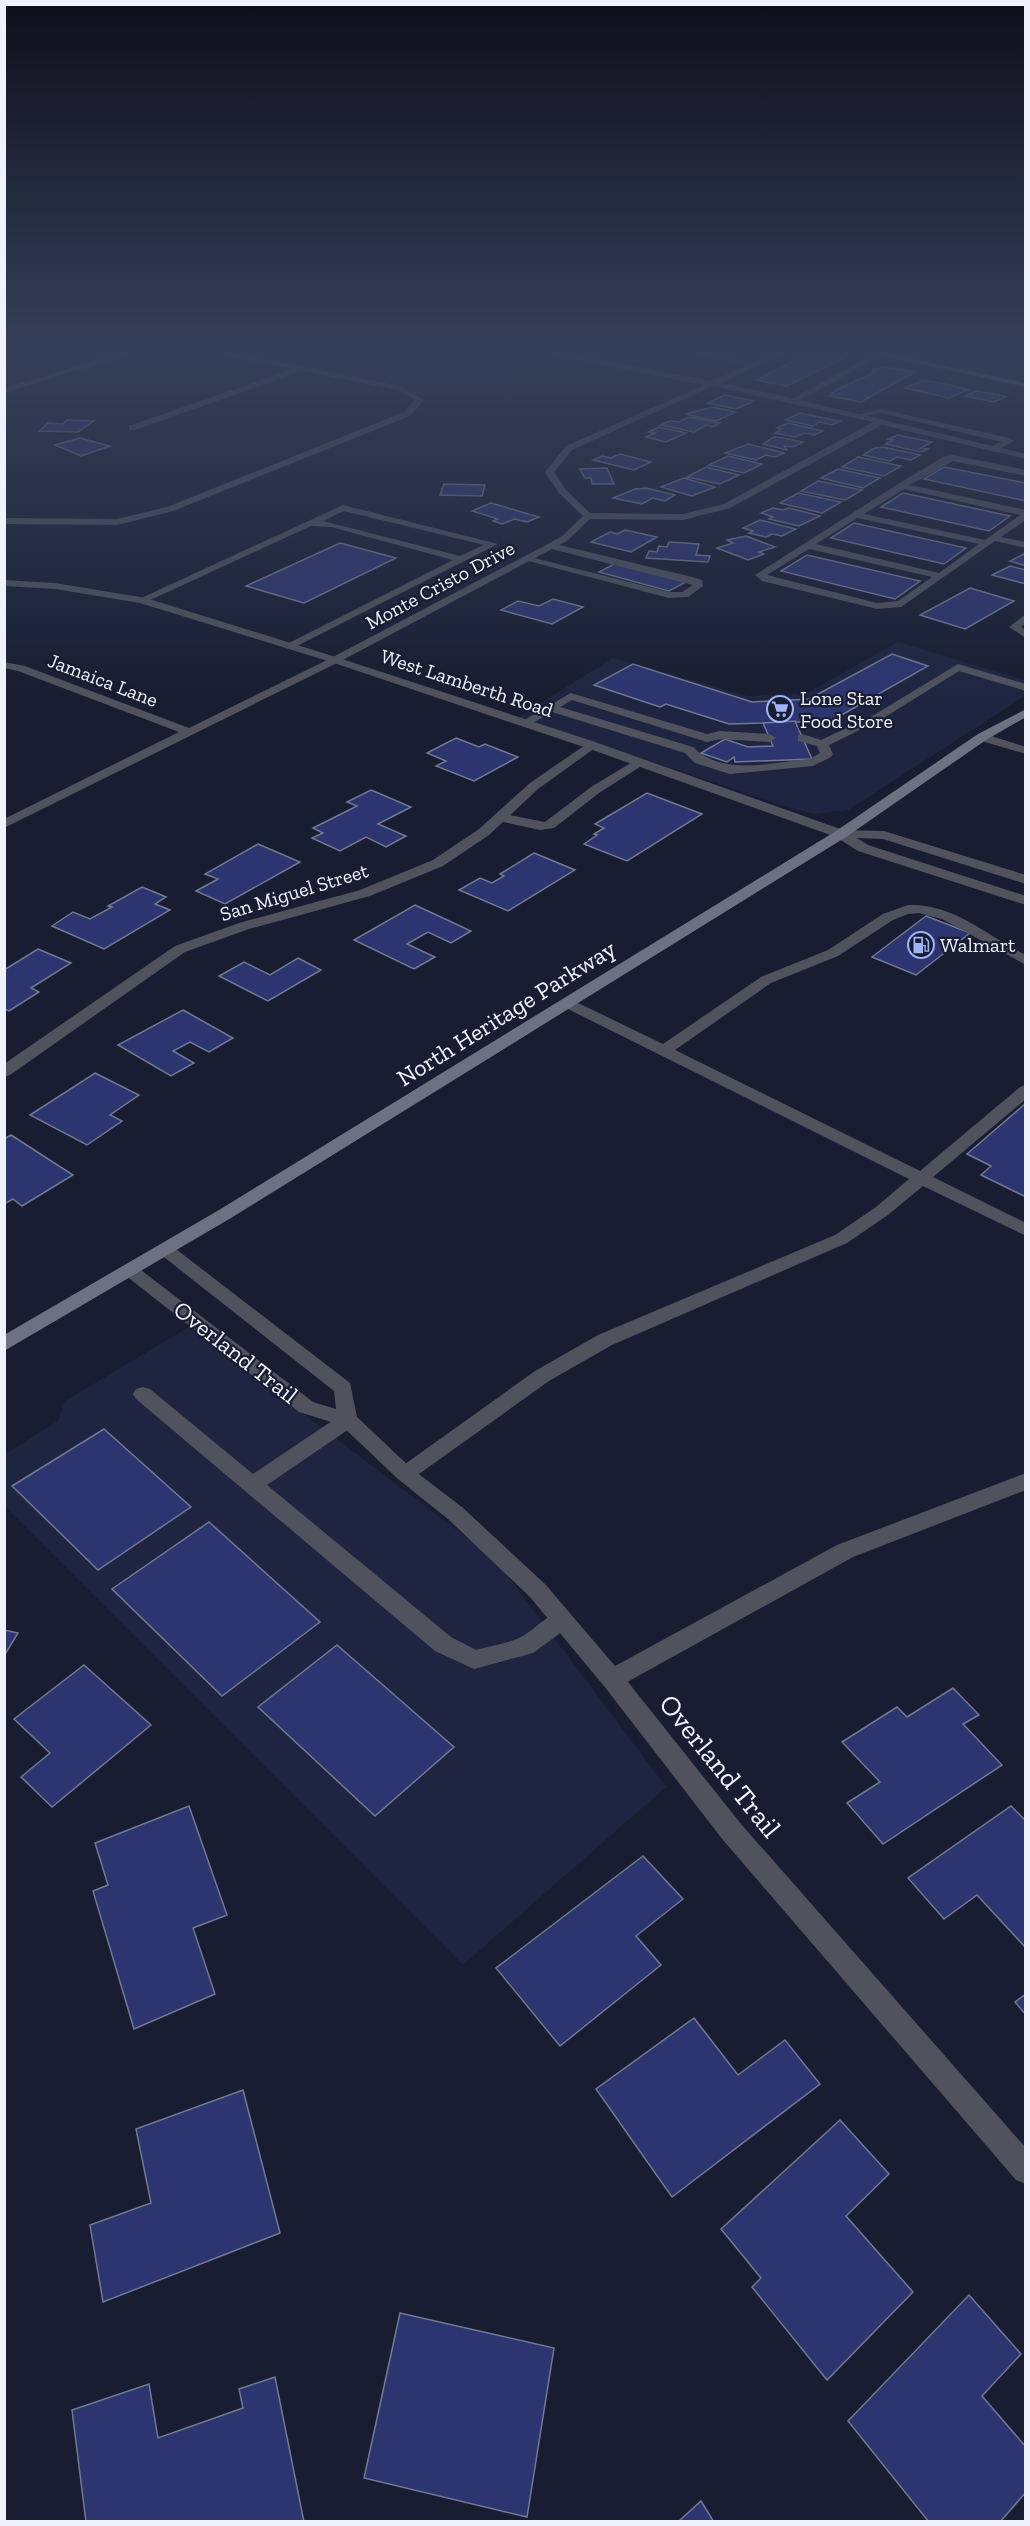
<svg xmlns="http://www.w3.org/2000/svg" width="1030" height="2526" font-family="'Zilla Slab',serif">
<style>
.built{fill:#1f2540}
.building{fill:#2c356f;stroke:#727993;stroke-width:1.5}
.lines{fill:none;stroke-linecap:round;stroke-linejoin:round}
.service{fill:#50535e;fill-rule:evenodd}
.minor{fill:#50535e;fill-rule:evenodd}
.tertiary{fill:#50535e;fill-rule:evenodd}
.secondary{fill:#6d7283;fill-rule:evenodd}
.labels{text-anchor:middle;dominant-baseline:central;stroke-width:4.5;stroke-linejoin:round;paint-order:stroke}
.far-street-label{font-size:20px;fill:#eff3fe;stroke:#181d31}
.far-poi-label{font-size:20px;fill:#eff3fe;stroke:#181d31;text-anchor:start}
.street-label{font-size:24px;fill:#eff3fe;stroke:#181d31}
.near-street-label{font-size:28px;fill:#eff3fe;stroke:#181d31}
</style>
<rect width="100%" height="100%" fill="#181d31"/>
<g class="built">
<polygon points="898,642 1025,680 1025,696 848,810 841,811 815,814 799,811 518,717 613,658 748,696 807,693"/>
<polygon points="189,1327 495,1559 666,1787 463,1965 5,1506 5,1454 58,1421 65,1401"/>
</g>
<g class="building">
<polygon points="813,352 844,358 787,386 756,380"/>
<polygon points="884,367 915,372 861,402 829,396 836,390 875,372 872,371 875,369"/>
<polygon points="924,380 950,385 968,390 949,398 905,388"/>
<polygon points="977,391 999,395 1006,397 994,402 965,396"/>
<polygon points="725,395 754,401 736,409 708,403"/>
<polygon points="713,407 736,412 716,421 685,414"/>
<polygon points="800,413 840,421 832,425 820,422 813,426 785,420"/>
<polygon points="689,417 720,423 713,427 706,425 694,432 661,425 670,421 679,422"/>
<polygon points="67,420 94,421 78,432 39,431 48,423 63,424"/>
<polygon points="788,423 823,431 814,435 805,433 795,437 775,433 782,429 777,428"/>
<polygon points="659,427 686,433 666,442 646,437 655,433 648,432"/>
<polygon points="898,435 932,442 921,448 928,449 921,452 885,444 893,440 888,439"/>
<polygon points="774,437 783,438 803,442 793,447 784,446 787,450 763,444"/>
<polygon points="80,438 110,446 81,456 55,445"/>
<polygon points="748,444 784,453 775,457 766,455 756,460 725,453"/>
<polygon points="883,447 920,455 911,460 897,457 890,461 863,455 875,448"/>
<polygon points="620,454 651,462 634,470 593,460 602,456 611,458"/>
<polygon points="728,456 762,464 744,473 709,465"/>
<polygon points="858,457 901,466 884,476 842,467"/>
<polygon points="706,467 739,475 720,484 687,477"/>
<polygon points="944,467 1026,483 1026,501 924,479"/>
<polygon points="607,468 614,484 592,484 591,478 585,478 580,469"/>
<polygon points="838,469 880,478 863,488 821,478"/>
<polygon points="684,478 715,487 692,496 661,487"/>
<polygon points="818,481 862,490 845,500 801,491"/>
<polygon points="444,484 485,485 482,496 440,495"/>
<polygon points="646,488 675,495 665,501 653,498 642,504 613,498 635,489"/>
<polygon points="798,493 841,502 822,513 780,503"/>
<polygon points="903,493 1010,516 989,531 881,507"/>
<polygon points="491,503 539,517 527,522 515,519 502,524 493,521 498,519 472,511"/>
<polygon points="773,508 783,510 789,508 820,516 799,526 769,519 773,517 761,513"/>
<polygon points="760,520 796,529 782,536 772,534 766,537 749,533 753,531 743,528"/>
<polygon points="854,523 966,548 944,564 831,538"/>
<polygon points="625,530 657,537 631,552 591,542 610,532 617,534"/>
<polygon points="746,536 775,547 759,552 764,554 748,560 717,548 733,543 727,540"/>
<polygon points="669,542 699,544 696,555 710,556 708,562 646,558 649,551 657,552 659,546 667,547"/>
<polygon points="340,543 396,558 304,603 246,586"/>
<polygon points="1026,553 1026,566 1010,561"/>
<polygon points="807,555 920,581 895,599 781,571"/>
<polygon points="616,563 686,582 669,591 599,572"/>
<polygon points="1010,566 1026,570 1026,584 992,575"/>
<polygon points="970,588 1014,601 965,629 920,615"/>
<polygon points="553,599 583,607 552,624 501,610 518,601 539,606"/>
<polygon points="892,654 928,666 831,721 729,724 666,704 660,707 594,685 633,664 752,702 809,699"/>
<polygon points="795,721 812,759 735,762 734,757 727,762 701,753 725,739 748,747 773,746 763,723"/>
<polygon points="456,738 479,747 485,744 518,757 474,781 436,766 446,761 427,753"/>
<polygon points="371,790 411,807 378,824 406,836 386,847 366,837 340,851 312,838 323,833 313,828 357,806 347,802"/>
<polygon points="647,793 702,814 627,861 584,844 597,835 594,834 604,828 595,824"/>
<polygon points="258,844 300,862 225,904 196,891 218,879 205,874"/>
<polygon points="534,853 575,870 508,911 459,890 480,878 492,883 504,876 500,874"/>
<polygon points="142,887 166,897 155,904 170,910 104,949 52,926 73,912 90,919 112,907 108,906"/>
<polygon points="415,905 471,931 451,943 428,932 407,944 435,957 414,969 354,940"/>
<polygon points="926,916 970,933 916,975 872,957"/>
<polygon points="38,949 71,963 31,988 39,992 9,1011 4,1009 4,970"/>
<polygon points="298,958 321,970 268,1001 219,976 244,962 270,975"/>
<polygon points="183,1010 233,1038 209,1052 190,1042 173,1051 194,1063 171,1076 118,1045"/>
<polygon points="95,1073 139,1095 110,1115 122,1121 87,1145 30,1115"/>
<polygon points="1025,1104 1026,1104 1026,1197 981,1175 991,1166 967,1154"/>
<polygon points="11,1135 73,1175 22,1206 13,1199 4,1204 4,1139"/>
<polygon points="104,1429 191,1507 98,1570 12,1486"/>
<polygon points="209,1522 320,1622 222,1696 112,1589"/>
<polygon points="4,1630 18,1633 4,1656"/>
<polygon points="337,1645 454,1747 375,1816 258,1707"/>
<polygon points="84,1665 151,1725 52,1807 21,1777 50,1753 14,1719"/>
<polygon points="953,1688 979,1715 963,1724 1002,1765 883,1844 847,1803 880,1782 842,1742 897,1707 907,1717"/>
<polygon points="189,1806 227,1915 193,1928 215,1994 134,2029 93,1891 108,1885 95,1843"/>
<polygon points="1011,1806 1026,1821 1026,1948 977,1895 944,1919 908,1878"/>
<polygon points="643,1856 683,1899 636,1936 661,1965 560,2046 496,1968"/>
<polygon points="1026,1994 1026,2015 1015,2002"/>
<polygon points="694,2018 738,2075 785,2040 820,2084 672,2197 596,2089"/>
<polygon points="243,2090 280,2233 103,2302 90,2225 151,2203 136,2129"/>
<polygon points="840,2120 889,2174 846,2216 913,2292 827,2380 752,2287 761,2278 721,2229"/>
<polygon points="969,2295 1021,2354 982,2396 1026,2447 1026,2492 1000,2522 929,2522 848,2421"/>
<polygon points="400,2313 554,2348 527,2517 364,2478"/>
<polygon points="275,2377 304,2522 86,2522 72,2410 149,2384 158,2438 243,2408 239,2389"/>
<polygon points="701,2501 714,2522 678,2522"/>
</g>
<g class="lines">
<g class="service">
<polygon points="671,349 685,349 760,364 756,366"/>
<polygon points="878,352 885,354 795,403 788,401"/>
<polygon points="880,409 1010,438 1014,441 994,452 991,451 991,447 1002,442 880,413 857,418 853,416"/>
<path d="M 953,455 L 1026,470 L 1026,476 L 953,461 L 910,485 L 1026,510 L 1026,520 L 1001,537 L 1026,542 L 1026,548 L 995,541 L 901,607 L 877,609 L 762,581 L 755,575 L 898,484 L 943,457 ZM 904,489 L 1020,515 L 985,540 L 864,514 ZM 857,518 L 979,544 L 939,573 L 816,544 ZM 809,549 L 932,577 L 898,601 L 877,603 L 767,575 Z"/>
<path d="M 343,505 L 498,544 L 291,649 L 286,646 L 287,644 L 453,560 L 331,527 L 311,526 L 146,602 L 137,600 ZM 344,511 L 484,545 L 460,556 L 323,521 Z"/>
<polygon points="551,543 692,577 702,580 703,586 688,597 669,598 521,559 526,556 669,592 682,592 693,585 548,548 548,544"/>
<polygon points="1026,614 1026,623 1021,627 1026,630 1026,638 1009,627"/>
<path d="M 958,664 L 1026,684 L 1026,691 L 959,671 L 882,719 L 829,745 L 833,754 L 831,757 L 813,766 L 730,774 L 695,763 L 685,753 L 552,712 L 529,725 L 525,727 L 519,723 L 571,693 L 707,734 L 720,731 L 770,734 L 776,738 L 770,742 L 720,739 L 707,742 L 572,700 L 560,707 L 693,747 C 723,777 772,762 810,759 L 820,753 L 817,746 L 798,741 L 798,735 L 802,734 L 821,740 L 874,715 Z"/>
<polygon points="982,733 1026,747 1026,754 978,740 978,734"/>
<polygon points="639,758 645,762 643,765 599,793 554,828 540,830 494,820 493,817 499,813 545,822 591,787"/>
<path d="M 908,905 C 954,903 987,936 1026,955 L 1026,965 L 942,919 L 919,913 L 908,914 L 893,920 L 838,956 L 771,983 L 675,1050 L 920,1171 L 1020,1087 L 1026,1085 L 1026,1099 L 933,1177 L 1026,1223 L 1026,1236 L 923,1186 L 888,1215 L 847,1243 L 612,1345 L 549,1381 L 412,1479 L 405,1482 L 398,1479 L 395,1474 L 398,1469 L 535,1371 L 598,1335 L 835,1235 L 876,1207 L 909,1179 L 562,1006 L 560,1003 L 562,1000 L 572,1000 L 663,1044 L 761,977 L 828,950 L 883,914 Z"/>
<path d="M 143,1387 L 150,1389 L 253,1474 L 341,1415 L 348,1413 L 355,1415 L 358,1420 L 355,1425 L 267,1485 L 451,1637 L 476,1650 C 489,1646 504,1644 517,1639 C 535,1632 550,1607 570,1614 L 573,1620 L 570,1626 L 533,1653 L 474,1669 L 435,1651 L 136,1399 L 133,1394 L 136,1389 Z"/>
<polygon points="1026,1473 1026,1490 853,1557 620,1686 612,1689 604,1686 601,1679 604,1672 837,1545"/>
</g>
<g class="minor">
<polygon points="135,349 145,349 4,393 4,388"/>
<polygon points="201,349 213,349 400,386 424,400 410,416 173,511 117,525 4,524 4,518 117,519 167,507 404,412 415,400 398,390 302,371 135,430 129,430 129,426 293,369 204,351"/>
<path d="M 530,349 L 542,349 L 711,381 L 785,349 L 793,349 L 720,383 L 770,393 L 1026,454 L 1026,459 L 882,425 L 730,508 L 683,520 L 590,519 L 567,541 L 339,662 L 4,828 L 4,819 L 179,732 L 18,671 L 4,668 L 4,662 L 25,666 L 189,728 L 331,658 L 561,537 L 583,516 L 559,493 L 545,472 L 566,446 L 704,385 L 533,351 ZM 713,386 L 873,422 L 724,504 L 683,514 L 590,513 L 565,489 L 554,472 L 572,450 Z"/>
<polygon points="920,349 930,349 906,360 899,358"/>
<polygon points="591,741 595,742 595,748 538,789 489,835 443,866 370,896 249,929 185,952 10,1075 4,1077 4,1064 175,946 239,923 360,890 433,860 479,829 530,783"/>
<polygon points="841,830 884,831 1026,875 1026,884 883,839 857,838 868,845 1026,896 1026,905 858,851 836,837 834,834 836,831"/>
<polygon points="166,1244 172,1246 350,1383 357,1417 412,1469 462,1507 546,1585 620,1672 741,1824 1026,2148 1026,2184 1016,2180 723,1840 604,1686 530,1597 448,1519 398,1479 341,1425 299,1412 125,1275 122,1271 125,1267 137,1267 313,1402 336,1409 334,1391 160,1254 157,1250 160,1246"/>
</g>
<polygon class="tertiary" points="4,580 55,583 146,598 339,658 595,742 846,831 848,834 846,837 836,837 587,748 331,662 140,603 55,589 4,586"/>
<g class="secondary">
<polygon points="852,349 865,349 1026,383 1026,387"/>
<polygon points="1026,709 1026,717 986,740 846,837 231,1218 4,1351 4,1335 219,1210 836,831 978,734"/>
</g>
</g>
<linearGradient id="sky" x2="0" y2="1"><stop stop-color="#0d101b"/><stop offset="0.5" stop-color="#37405a"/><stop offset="1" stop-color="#37405a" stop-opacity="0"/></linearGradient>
<rect width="1030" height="702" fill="url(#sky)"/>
<defs>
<symbol id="supermarket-ring" viewBox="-11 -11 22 22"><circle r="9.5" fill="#181d31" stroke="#a1b3fd" stroke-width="1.5"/><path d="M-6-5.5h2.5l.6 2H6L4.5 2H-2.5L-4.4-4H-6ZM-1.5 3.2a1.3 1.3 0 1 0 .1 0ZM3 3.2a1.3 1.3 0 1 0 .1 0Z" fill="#a1b3fd"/></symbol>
<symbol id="fuel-ring" viewBox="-11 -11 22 22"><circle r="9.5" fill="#181d31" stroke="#a1b3fd" stroke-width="1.5"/><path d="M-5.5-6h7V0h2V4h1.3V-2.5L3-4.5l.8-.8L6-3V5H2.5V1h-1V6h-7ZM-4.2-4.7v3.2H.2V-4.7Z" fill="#a1b3fd"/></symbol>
</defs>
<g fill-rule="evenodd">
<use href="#supermarket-ring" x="765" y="694" width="30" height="30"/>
<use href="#fuel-ring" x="906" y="930" width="30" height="30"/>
</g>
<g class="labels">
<g class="far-street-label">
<text transform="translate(440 585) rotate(-28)">Monte Cristo Drive</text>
<text transform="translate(103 680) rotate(21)">Jamaica Lane</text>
<text transform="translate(467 683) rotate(18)">West Lamberth Road</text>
<text transform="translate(294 892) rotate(-17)">San Miguel Street</text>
</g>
<g class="far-poi-label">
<text x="800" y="698">Lone Star<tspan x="800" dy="23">Food Store</tspan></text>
<text x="940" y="945">Walmart</text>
</g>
<g class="street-label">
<text transform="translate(506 1013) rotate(-32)">North Heritage Parkway</text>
<text transform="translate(236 1352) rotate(38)">Overland Trail</text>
</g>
<g class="near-street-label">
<text transform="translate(720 1766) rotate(51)">Overland Trail</text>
</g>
</g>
<rect width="1030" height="2526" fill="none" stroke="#eff3fe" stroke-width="12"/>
</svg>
